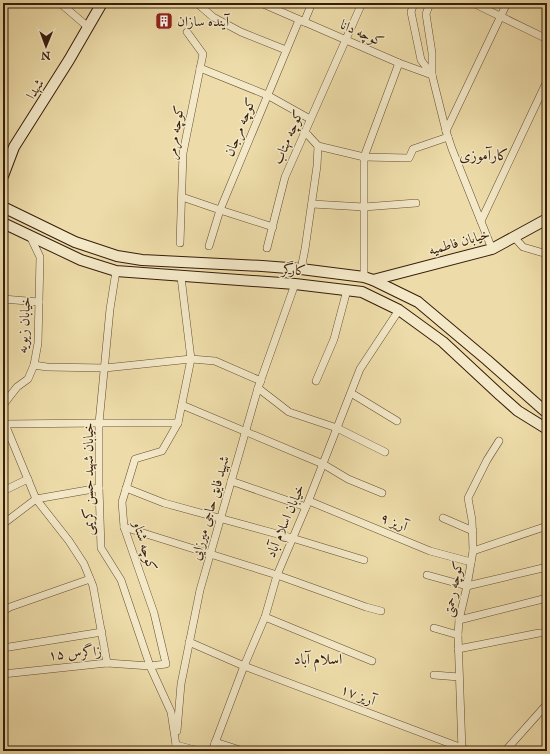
<svg xmlns="http://www.w3.org/2000/svg" width="550" height="754" font-family="'IM FELL Great Primer',Amiri,serif">
<style>
.lines{fill:none;stroke-linecap:round;stroke-linejoin:round}
.street-casing{stroke:#644d32;stroke-width:8}
.secondary-casing{stroke:#371d0b;stroke-width:12}
.street{stroke:#f3e8c7;stroke-width:7}
.secondary{stroke:#f3e8c7;stroke-width:10}
.labels{text-anchor:middle;dominant-baseline:central;stroke-width:3;stroke-linejoin:round;paint-order:stroke}
.poi-label{font-size:14px;fill:#371d0b;stroke:#f3e8c7;text-anchor:start}
.street-label{font-size:14px;fill:#371d0b;stroke:#f3e8c7}
.neighbourhood-label{font-size:15px;fill:#371d0b;stroke:#f3e8c7}
</style>
<rect width="100%" height="100%" fill="#eddca9"/>
<filter id="stains"><feTurbulence type="fractalNoise" baseFrequency=".005" numOctaves="4"/><feColorMatrix values="0 0 0 0 .2 0 0 0 0 .09 0 0 0 0 .02 0 0 0 .5 -.17"/></filter>
<radialGradient id="worn" r=".72"><stop offset=".6" stop-color="#630" stop-opacity="0"/><stop offset="1" stop-color="#630" stop-opacity=".3"/></radialGradient>
<g class="lines">
<defs>
<g id="street">
<polyline points="60,3 88,27"/>
<polyline points="261,3 399,63 432,75"/>
<polyline points="414,3 411,12 421,60 432,75"/>
<polyline points="430,3 426,14 432,53 432,75 446,131 452,149 492,249"/>
<polyline points="473,3 547,39"/>
<polyline points="198,4 213,17 241,32 286,50"/>
<polyline points="304,22 312,3"/>
<polyline points="200,68 267,95 310,119"/>
<polyline points="446,131 507,3"/>
<polyline points="318,146 364,157 409,158 413,149 448,137"/>
<polyline points="182,197 220,210 273,227"/>
<polyline points="312,204 364,207 416,203"/>
<polyline points="481,221 547,81"/>
<polyline points="514,237 523,247 547,254"/>
<polyline points="180,243 183,153 203,54 187,32"/>
<polyline points="209,246 220,210 299,20"/>
<polyline points="267,248 285,177 362,3"/>
<polyline points="301,269 305,249 317,166 318,146 308,135 304,133"/>
<polyline points="116,271 110,309 99,423 99,488 101,548 121,580 150,666 171,712 176,745"/>
<polyline points="364,277 364,157 399,63"/>
<polyline points="3,299 39,302"/>
<polyline points="34,365 47,367 105,368 191,359 215,361 261,381"/>
<polyline points="316,381 334,339 347,290"/>
<polyline points="258,388 289,412 337,428 385,452"/>
<polyline points="351,393 397,421"/>
<polyline points="3,405 17,387 28,379 34,365 38,343 40,257 30,236"/>
<polyline points="182,405 323,464 348,479 382,493"/>
<polyline points="3,422 5,424 99,423 178,423"/>
<polyline points="5,424 36,499 69,541 84,564 93,586 107,663"/>
<polyline points="231,481 306,507"/>
<polyline points="126,488 164,503 292,538 364,560"/>
<polyline points="3,491 28,479"/>
<polyline points="309,501 430,551 471,562"/>
<polyline points="443,518 473,531"/>
<polyline points="3,524 36,499 99,488"/>
<polyline points="124,527 277,575 366,607 381,611"/>
<polyline points="473,551 547,526"/>
<polyline points="427,575 467,586 547,567"/>
<polyline points="3,611 10,607 90,579"/>
<polyline points="265,617 372,661"/>
<polyline points="459,620 547,598"/>
<polyline points="434,628 458,635"/>
<polyline points="189,642 244,666 470,751"/>
<polyline points="3,648 102,632"/>
<polyline points="458,649 539,633 547,633"/>
<polyline points="3,674 107,663 150,666 166,664 154,613 124,527 122,502 135,459 162,451 178,423 191,359 181,277"/>
<polyline points="434,675 459,677"/>
<polyline points="177,731 181,684 200,590 258,388 295,284"/>
<polyline points="215,742 243,751"/>
<polyline points="176,745 199,751"/>
<polyline points="212,751 244,666 265,617 277,575 306,507 360,369 399,310"/>
<polyline points="462,751 458,635 459,620 467,586 473,551 472,520 468,498 487,460 499,441"/>
<polyline points="505,751 547,704"/>
</g>
<g id="secondary">
<polyline points="3,176 14,147 69,60 102,3"/>
<polyline points="3,207 75,242 117,256 142,260 262,266 301,269 364,277 373,280 418,302 487,360 547,413"/>
<polyline points="3,223 81,260 116,271 295,284 362,292 399,310 443,342 500,395 518,411 547,429"/>
<polyline points="373,280 492,249 547,219"/>
</g>
</defs>
<use href="#street" class="street-casing"/>
<use href="#secondary" class="secondary-casing"/>
<use href="#street" class="street"/>
<use href="#secondary" class="secondary"/>
</g>
<defs>
<symbol id="building-square" viewBox="-11 -11 22 22"><rect x="-9" y="-9" width="18" height="18" rx="4" fill="#8f2418" stroke="#f3e8c7"/><path d="M-4-6H4V6H1V3H-1V6H-4ZM-2.5-4.3h1.7v1.8h-1.7ZM.8-4.3h1.7v1.8H.8ZM-2.5-1h1.7V.8h-1.7ZM.8-1h1.7V.8H.8Z" fill="#fff"/></symbol>
</defs>
<g fill-rule="evenodd">
<use href="#building-square" x="154" y="11" width="20" height="20"/>
</g>
<g class="labels">
<g class="poi-label">
<text x="177" y="21">آینده سازان</text>
</g>
<g class="street-label">
<text transform="translate(362 33) rotate(24)">کوچه دانا</text>
<text transform="translate(35 89) rotate(-58)">شهدا</text>
<text transform="translate(240 127) rotate(-68)">کوچه مرجان</text>
<text transform="translate(175 132) rotate(-81)">کوچه مرمر</text>
<text transform="translate(288 137) rotate(-67)">کوچه مهتاب</text>
<text transform="translate(459 242) rotate(-16)">خیابان فاطمیه</text>
<text transform="translate(294 270) rotate(5)">کارگر</text>
<text transform="translate(24 325) rotate(-86)">خیابان زیویه</text>
<text transform="translate(88 479) rotate(-90)">خیابان شهید حسن کریمی</text>
<text transform="translate(210 508) rotate(-74)">شهید فایق حاجی میرزایی</text>
<text transform="translate(285 521) rotate(-67)">خیابان اسلام آباد</text>
<text transform="translate(394 522) rotate(22)">آریز ۹</text>
<text transform="translate(145 546) rotate(73)">کوچه شتاو</text>
<text transform="translate(453 589) rotate(-79)">کوچه رحمتی</text>
<text transform="translate(75 653) rotate(-5)">زاگرس ۱۵</text>
<text transform="translate(358 695) rotate(21)">آریز ۱۷</text>
</g>
<g class="neighbourhood-label">
<text x="484" y="155">کارآموزی</text>
<text x="318" y="659">اسلام آباد</text>
</g>
</g>
<rect width="550" height="754" fill="none" stroke="#eddca9" stroke-width="16"/>
<rect x="4" y="4" width="542" height="746" fill="none" stroke="#371d0b" stroke-width="2"/>
<rect x="8" y="8" width="534" height="738" fill="none" stroke="#371d0b"/>
<g transform="translate(46 46) rotate(181)" stroke="#f3e8c7" stroke-width="3" paint-order="stroke">
<path d="M0-3L7 15L0 10L-7 15Z" fill="#371d0b"/>
<text y="-6" font-size="11" font-weight="bold" text-anchor="middle" fill="#371d0b">N</text>
</g>
<rect width="100%" height="100%" filter="url(#stains)"/>
<rect width="100%" height="100%" fill="url(#worn)"/>
</svg>
